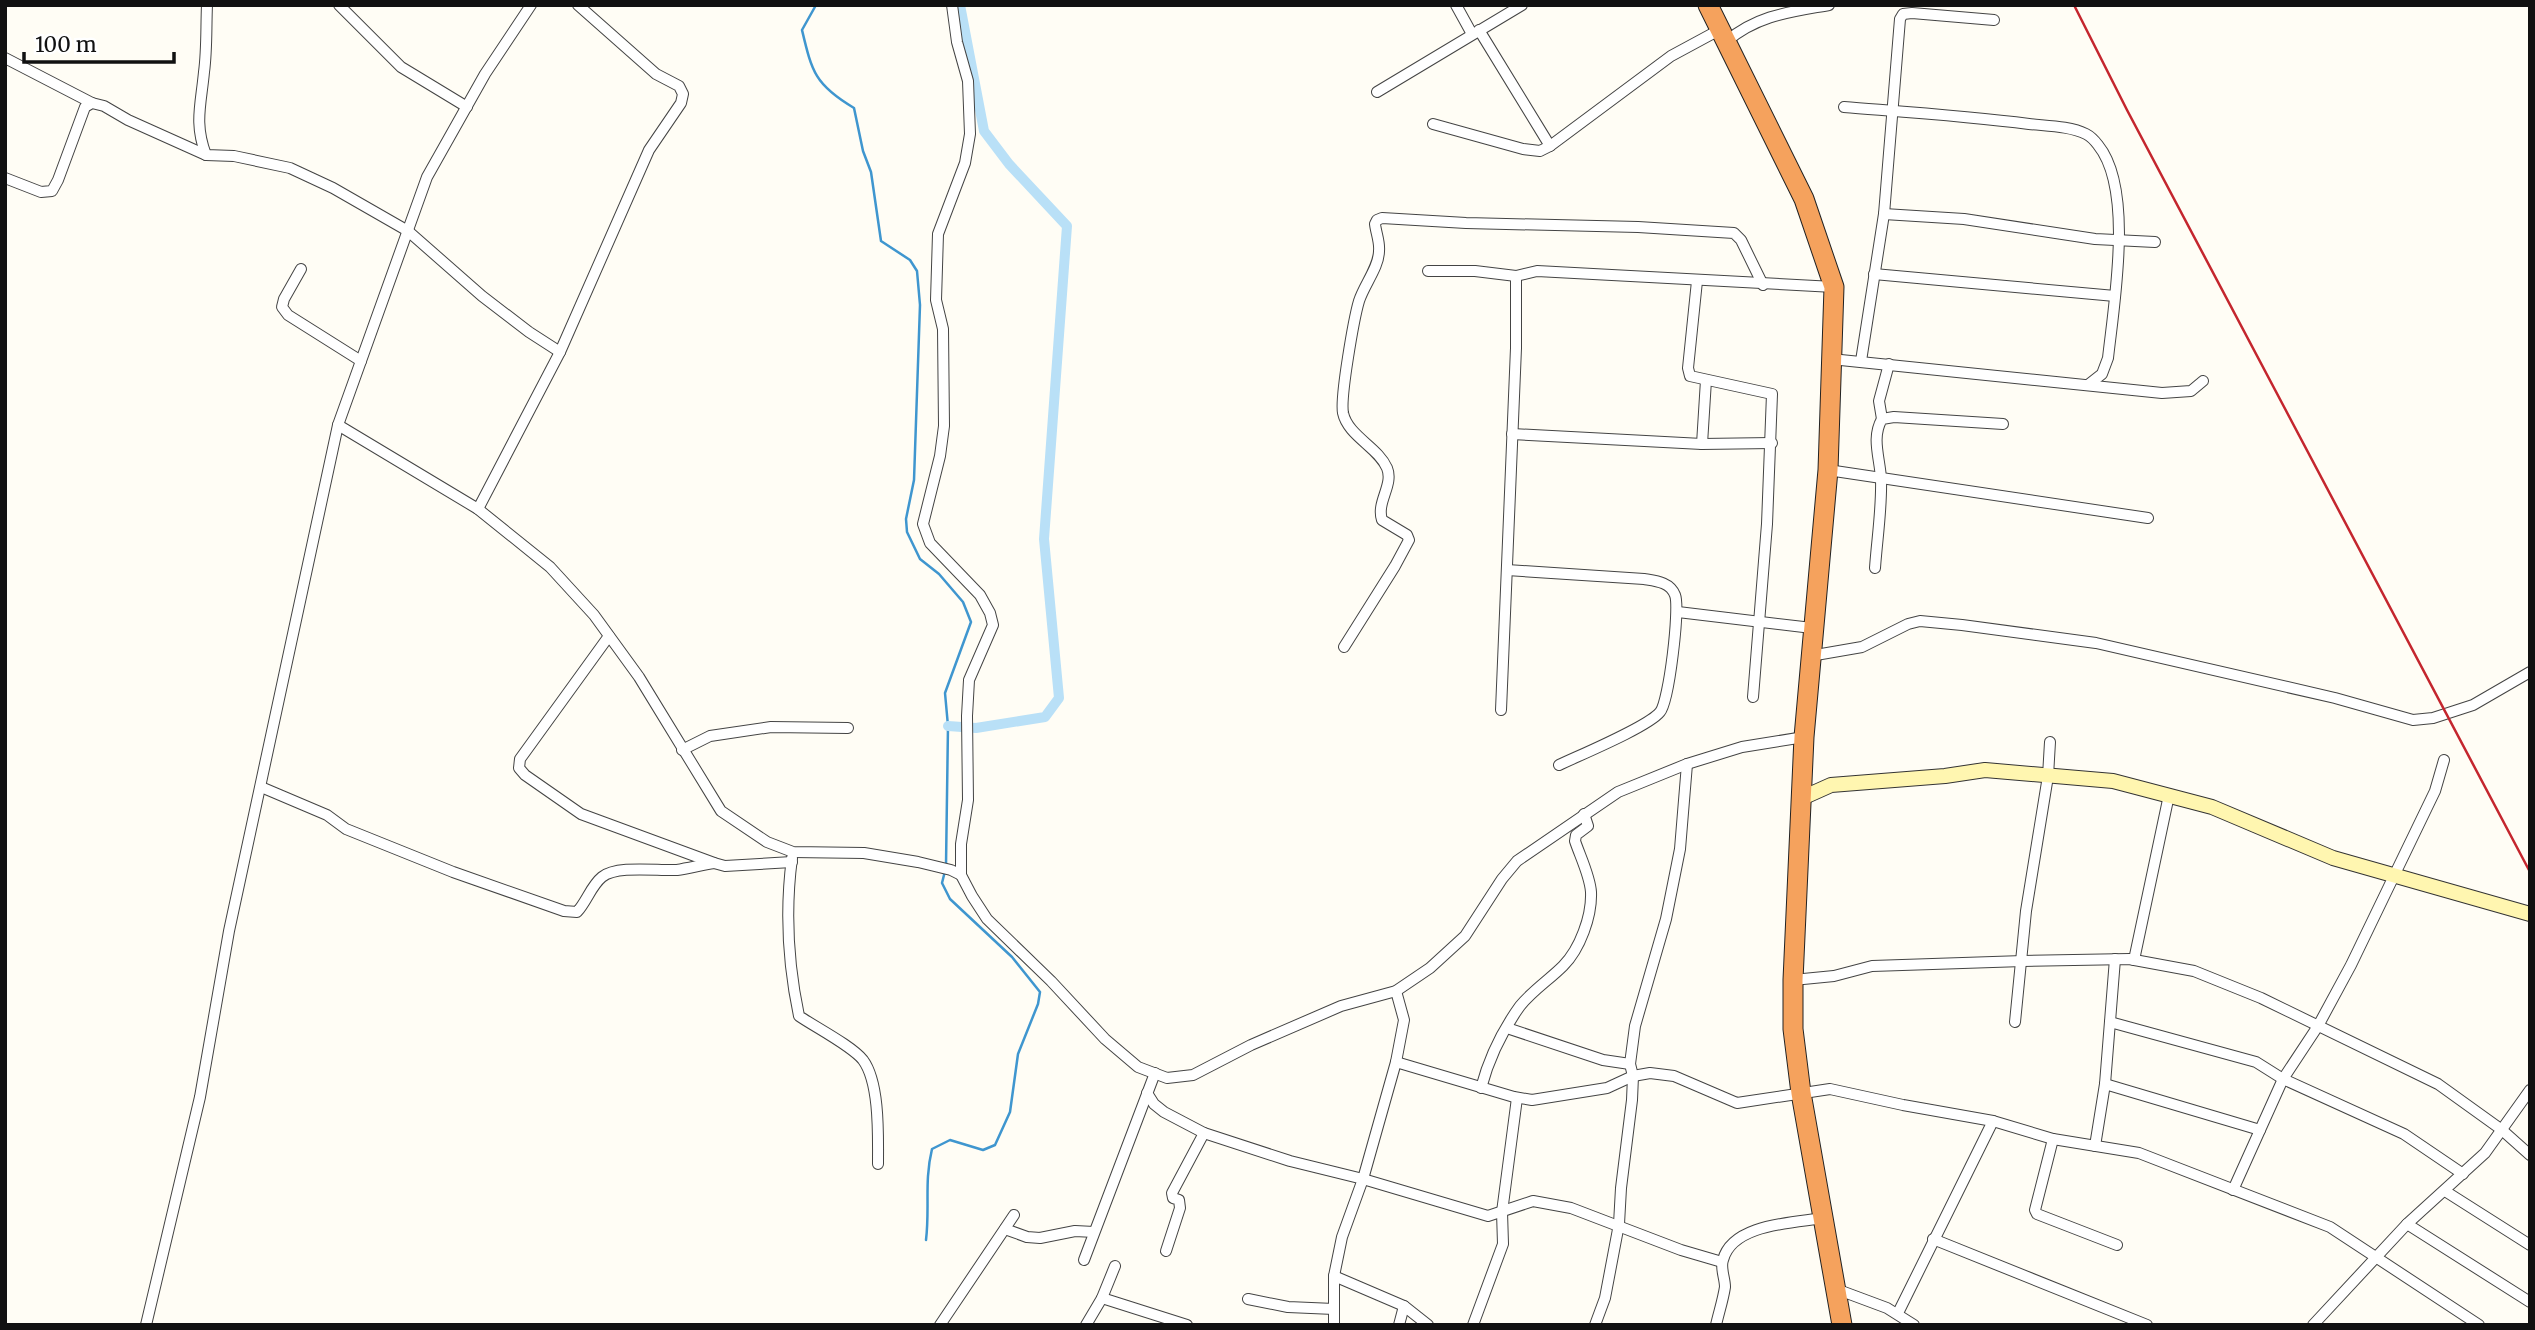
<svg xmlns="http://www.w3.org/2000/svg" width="2535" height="1330" font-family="Merriweather,serif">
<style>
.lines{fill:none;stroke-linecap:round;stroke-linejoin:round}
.stream{stroke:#3f96cf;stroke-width:2.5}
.canal{stroke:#b9e0f7;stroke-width:10}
.street-casing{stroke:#444;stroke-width:12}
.secondary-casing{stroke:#333;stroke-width:16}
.highway-casing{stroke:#222;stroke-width:21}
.street{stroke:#fff;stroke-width:10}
.secondary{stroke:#fff6b0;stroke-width:14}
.highway{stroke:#f5a25d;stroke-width:19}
.rail{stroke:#c4262e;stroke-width:2.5}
</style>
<rect width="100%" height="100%" fill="#fffdf5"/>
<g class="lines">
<g class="stream">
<path d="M 816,5 L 802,30 C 812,72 815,85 854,108 L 863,151 L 871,172 L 881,241 L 910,260 L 917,271 L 920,305 L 914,480 L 906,519 L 907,532 L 920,559 L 939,574 L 963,602 L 971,622 L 945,693 L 948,726 L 946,865"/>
<path d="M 926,1240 C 930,1207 924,1182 932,1149 L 950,1140 L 983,1150 L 995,1145 L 1010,1112 L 1018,1054 L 1038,1004 L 1040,992 L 1012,957 L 950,899 L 942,883 L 945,871"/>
</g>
<polyline class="canal" points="948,726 976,728 1045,717 1059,698 1044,539 1067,226 1009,164 984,131 960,5"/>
<defs>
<g id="street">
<polyline points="339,5 401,67 467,107"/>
<polyline points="952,5 957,42 968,81 970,134 965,163 938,234 936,300 943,329 944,426 940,456 923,524 930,543 980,595 990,613 993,625 969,680 967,716 968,800 961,844 961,875 972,896 987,919 1051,981 1105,1039 1138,1067 1167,1078 1193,1075 1251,1045 1341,1006 1396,991 1430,968 1465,936 1502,879 1517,861 1618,792 1687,764 1742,747 1804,737"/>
<polyline points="1456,5 1472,34"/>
<polyline points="1479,30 1550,146"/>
<path d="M 1727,41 C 1758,15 1790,12 1829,5"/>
<polyline points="5,58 92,103"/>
<polyline points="1377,92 1522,5"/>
<path d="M 1844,107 C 1906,112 1967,116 2029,124 C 2047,126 2070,126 2086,134 C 2090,136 2095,141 2098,145 C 2134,189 2114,303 2108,358 L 2102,374 L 2088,385"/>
<polyline points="1433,124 1523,149 1540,151 1550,146 1671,56 1721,29"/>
<path d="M 206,155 C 194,123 201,105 204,72 C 207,50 206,27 207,5"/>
<polyline points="5,178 41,192 52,191 58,180 85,107 92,103 104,106 128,120 206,155 234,156 290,168 333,188 408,231 482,296 529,332 560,352"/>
<polyline points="1884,214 1964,219 2095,239 2155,242"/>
<polyline points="301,269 284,299 282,307 288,315 361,361"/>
<polyline points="1428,271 1475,271 1516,276 1537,271 1834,287"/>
<polyline points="1874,274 2115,296"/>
<polyline points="1697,281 1688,368 1690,376 1772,394 1767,524 1753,697"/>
<polyline points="1831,359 2162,393 2191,391 2203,381"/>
<polyline points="1861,361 1884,214 1900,19 1903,14 1912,13 1994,20"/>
<polyline points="1882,419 1879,401 1889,364"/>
<polyline points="338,425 478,509 550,567 594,615 639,677 721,811 767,842 793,852 864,853 918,862 951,870 961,875"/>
<polyline points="1512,434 1702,444 1772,443"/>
<polyline points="1702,444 1706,380"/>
<polyline points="1828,470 2148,518"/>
<polyline points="478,509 560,352 649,150 681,103 683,94 679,86 656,74 578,5"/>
<path d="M 1875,568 C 1877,539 1882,508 1881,479 C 1880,458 1871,438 1882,419 L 1894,417 L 2003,424"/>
<path d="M 1507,570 L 1644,579 C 1656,581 1670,582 1675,595 C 1680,608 1669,702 1660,712 C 1648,727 1580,755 1559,765"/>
<polyline points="1678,612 1812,628"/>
<polyline points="609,636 520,759 519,768 525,775 581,814 714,863 725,866 792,862"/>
<path d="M 1344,647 L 1395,566 L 1409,540 L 1407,535 L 1382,520 C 1376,502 1394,485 1387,468 C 1378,447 1348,436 1343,413 C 1340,397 1354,318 1359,301 C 1364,285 1379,267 1379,251 C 1380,242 1376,233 1375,224 L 1377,220 L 1382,218 L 1466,223 L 1638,227 L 1734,233 L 1741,240 L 1763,285"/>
<polyline points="1810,656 1862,647 1908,624 1920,621 1962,625 2096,643 2335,698 2413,720 2433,718 2473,705 2530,672"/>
<polyline points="1501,710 1516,348 1516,276"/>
<polyline points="682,750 710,736 771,727 848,728"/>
<path d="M 261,787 L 327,815 L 346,829 L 453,872 L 564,911 L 577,912 C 587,901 591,886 602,877 C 617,865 657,871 677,870 C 689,868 702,865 714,863"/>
<path d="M 792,858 C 785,911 788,964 799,1016 C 815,1027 852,1046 863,1060 C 880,1083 878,1137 878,1164"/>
<polyline points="2134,960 2169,795"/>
<polyline points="1793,980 1834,976 1872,966 2023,961 2129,959 2194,971 2261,998 2438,1084 2502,1130 2530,1155"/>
<polyline points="2015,1022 2026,911 2048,776 2050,742"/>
<polyline points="2110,1022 2256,1062 2283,1079 2404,1134 2463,1174"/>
<polyline points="1507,1028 1603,1060 1630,1064"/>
<polyline points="1396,1062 1514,1097 1532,1100 1607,1088 1633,1076 1650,1073 1674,1076 1737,1103 1830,1089 1903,1105 1993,1121 2053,1139 2139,1153 2330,1227 2479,1325"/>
<polyline points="2105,1084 2260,1130"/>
<path d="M 1481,1088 C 1489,1058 1502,1031 1520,1006 C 1533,990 1549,980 1563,966 C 1580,949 1592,916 1591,892 C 1590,876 1580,856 1575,841 L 1576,835 L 1588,826 L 1584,814"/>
<polyline points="1147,1093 1154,1104 1164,1112 1204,1133 1290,1161 1363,1179 1488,1216 1533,1201 1571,1208 1681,1250 1722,1262"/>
<polyline points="2053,1139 2035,1210 2037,1214 2117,1245"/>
<polyline points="2095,1146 2105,1084 2115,959"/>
<polyline points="2233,1190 2283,1079 2318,1026 2351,965 2435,791 2444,760"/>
<polyline points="2445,1191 2530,1245"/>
<polyline points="2407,1224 2530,1302"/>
<polyline points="1005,1229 1027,1237 1040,1238 1075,1231 1094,1232"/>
<polyline points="1933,1239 2147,1325"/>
<polyline points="1166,1251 1180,1208 1179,1200 1173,1198 1172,1193 1204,1133"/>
<polyline points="1084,1260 1155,1073"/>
<polyline points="1334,1276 1404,1306 1428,1325"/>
<polyline points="1836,1289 1887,1308 1914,1325"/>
<polyline points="1102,1298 1187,1325"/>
<polyline points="1248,1299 1288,1307 1334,1309"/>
<polyline points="1898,1313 1993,1121"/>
<polyline points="146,1325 200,1097 229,931 338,425 427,177 485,74 531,5"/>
<polyline points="940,1325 1014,1215"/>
<polyline points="1086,1325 1102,1298 1115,1266"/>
<polyline points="1334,1325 1334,1276 1342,1237 1363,1179 1396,1062 1404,1020 1396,991"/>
<polyline points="1399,1325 1404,1306"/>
<polyline points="1473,1325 1503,1244 1502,1212 1517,1098"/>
<polyline points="1595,1325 1605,1298 1619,1224 1621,1188 1632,1100 1633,1076 1630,1064 1635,1026 1666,919 1680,849 1687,764"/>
<path d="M 1716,1325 C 1719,1312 1723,1300 1725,1287 C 1725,1278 1720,1268 1723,1260 C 1732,1224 1792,1223 1823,1218"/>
<polyline points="2313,1325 2407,1224 2485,1153 2530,1090"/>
</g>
<polyline id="secondary" points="1802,798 1831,785 1945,776 1985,770 2113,781 2212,807 2333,858 2530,914"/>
<polyline id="highway" points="1708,5 1804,199 1834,287 1828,470 1804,737 1793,980 1793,1029 1801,1093 1842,1325"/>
</defs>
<use href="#street" class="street-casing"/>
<use href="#secondary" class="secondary-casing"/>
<use href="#highway" class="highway-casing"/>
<use href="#street" class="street"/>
<use href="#secondary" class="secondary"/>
<use href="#highway" class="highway"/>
<polyline class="rail" points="2074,5 2127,110 2530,872"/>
</g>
<rect width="2535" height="1330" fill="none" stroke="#111111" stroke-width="14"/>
<path d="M24 52v10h150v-10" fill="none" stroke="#111111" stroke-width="3.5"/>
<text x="35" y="52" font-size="21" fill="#111111" stroke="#ffffff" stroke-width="5" paint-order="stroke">100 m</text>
</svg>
